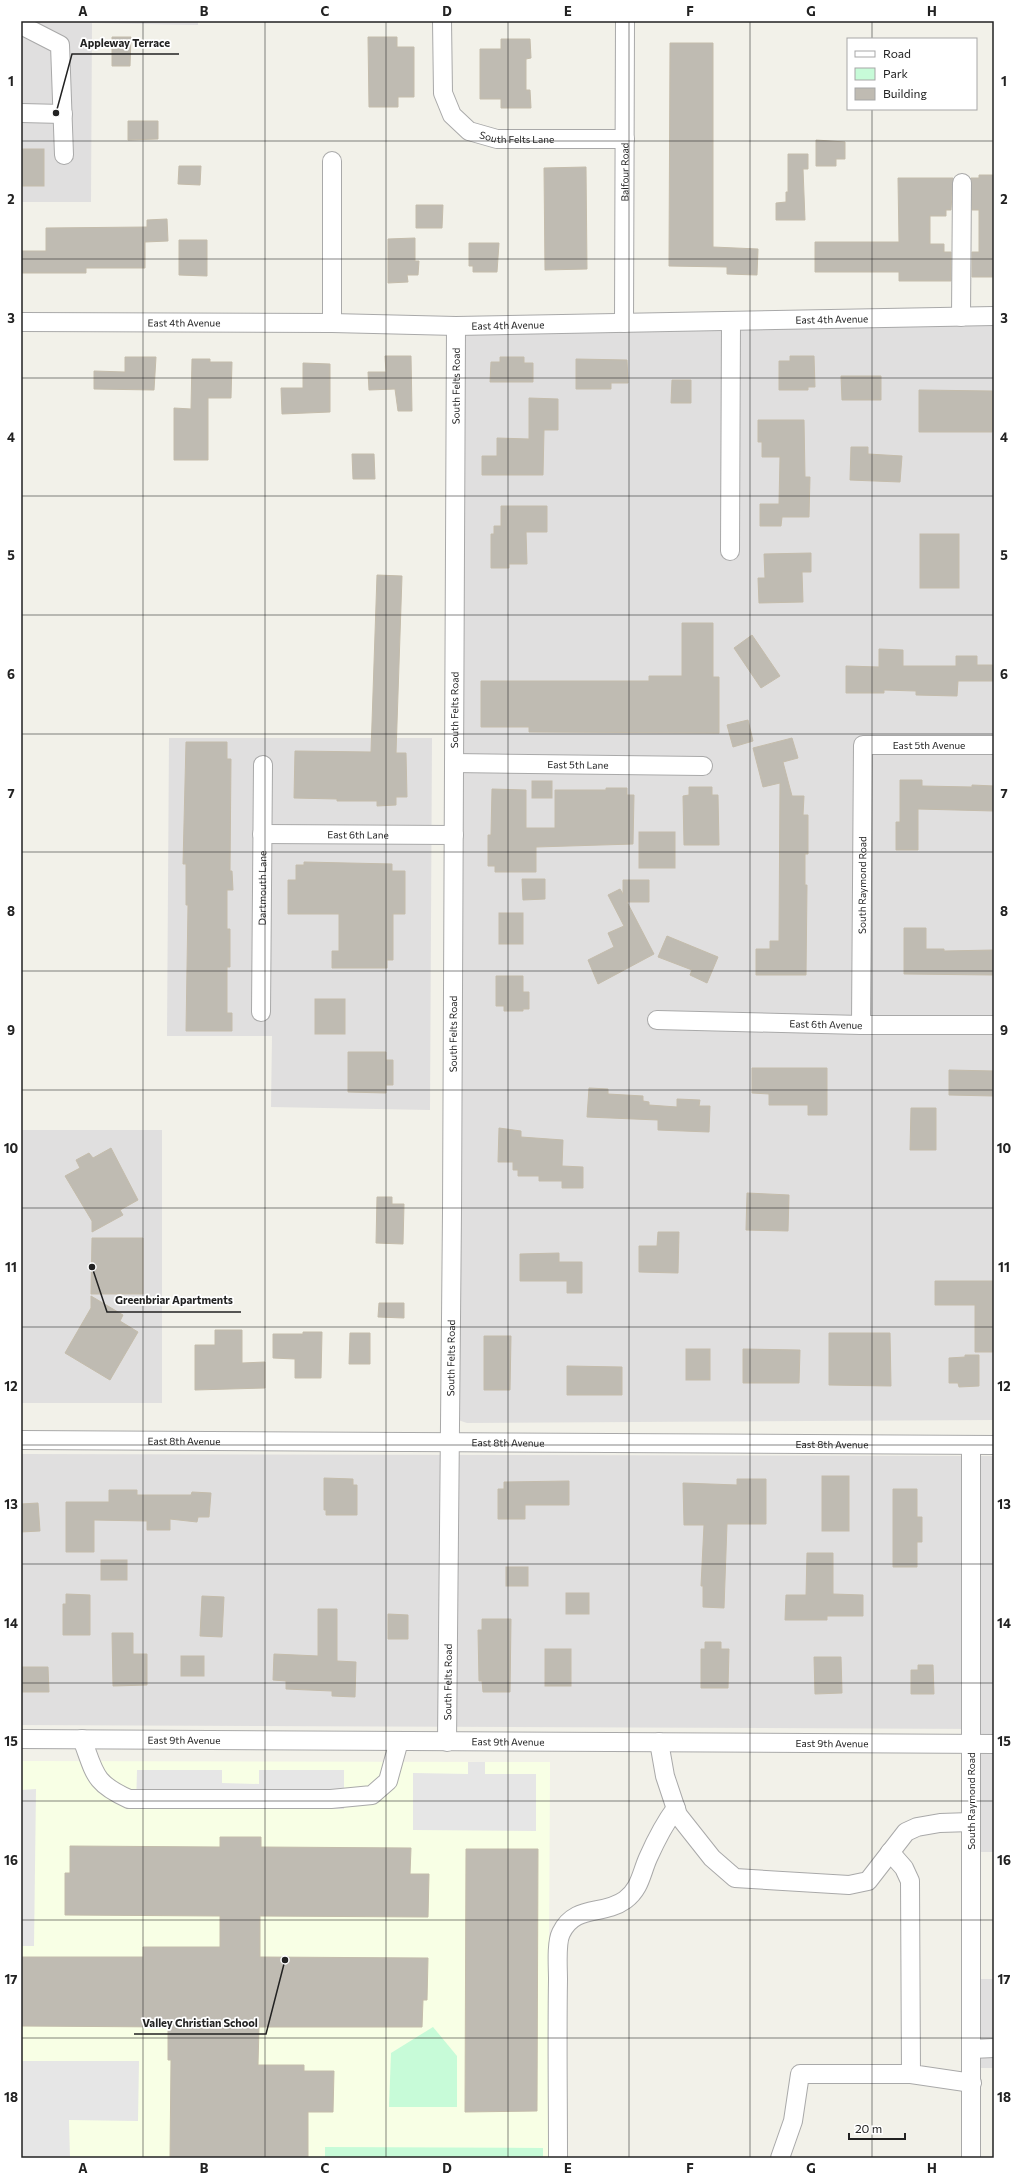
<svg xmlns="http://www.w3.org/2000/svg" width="1015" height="2179" font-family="Commissioner,sans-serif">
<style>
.residential{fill:#e0dfdf}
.education{fill:#f8ffe5}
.park{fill:#c7fbd8}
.parking{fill:#e6e6e6}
.building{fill:#bfbbb2;stroke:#c4bcab}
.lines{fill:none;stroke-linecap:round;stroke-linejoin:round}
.minor-casing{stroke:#a9a9a9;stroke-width:20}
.minor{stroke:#fff;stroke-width:18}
.grid{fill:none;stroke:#222;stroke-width:1;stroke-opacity:0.55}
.labels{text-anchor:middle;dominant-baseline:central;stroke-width:3.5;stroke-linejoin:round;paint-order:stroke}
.street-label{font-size:10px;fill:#222;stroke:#fff}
.leader{fill:none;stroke:#222;stroke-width:1.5}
.callout-dot{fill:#222;stroke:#fff;stroke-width:1.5}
.callout-label{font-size:11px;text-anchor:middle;font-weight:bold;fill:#222;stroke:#fff;stroke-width:3.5;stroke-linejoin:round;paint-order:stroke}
.neatline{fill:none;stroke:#222;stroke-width:1.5}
.grid-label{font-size:13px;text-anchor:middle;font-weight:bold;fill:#222}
</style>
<rect width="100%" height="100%" fill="#f2f1e9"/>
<g class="residential">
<polygon points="21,21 198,21 198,25 92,23 91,202 21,202"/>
<polygon points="994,325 994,1420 467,1423 458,1420 458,340 469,330"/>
<polygon points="169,738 432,738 430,1110 271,1107 272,1036 167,1036"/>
<rect x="21" y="1130" width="141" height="273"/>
<polygon points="21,1454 994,1456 994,1852 980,1852 980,1729 21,1725"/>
<rect x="980" y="1979" width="14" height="89"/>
</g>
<polygon class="education" points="21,1761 550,1762 548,2158 21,2158"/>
<g class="park">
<polygon points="433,2027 457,2056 457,2107 389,2107 391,2053"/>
<polygon points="325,2147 543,2148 543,2158 325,2158"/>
</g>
<g class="parking">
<polygon points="468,1762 485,1762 485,1774 536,1774 536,1831 413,1830 413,1773 468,1774"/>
<polygon points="137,1770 222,1770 222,1783 259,1784 259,1770 344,1770 344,1809 136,1808"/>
<polygon points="36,1789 34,1946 21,1946 21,1790"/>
<polygon points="21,2061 139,2061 138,2121 69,2120 70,2158 21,2158"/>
</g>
<g class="building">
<polygon points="112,37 131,37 130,66 112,66"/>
<polygon points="368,37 397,37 397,47 414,47 414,97 398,97 398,107 369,107"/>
<polygon points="501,39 530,39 531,58 526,59 526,90 530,90 531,108 501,108 501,99 480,99 480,49 501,49"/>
<polygon points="670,43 713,43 713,247 758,249 757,275 727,274 727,267 669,266"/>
<polygon points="128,121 158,121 158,139 128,140"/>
<polygon points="816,140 845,142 845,159 836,159 836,166 816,166"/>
<rect x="21" y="149" width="23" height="37"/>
<polygon points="788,154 808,154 808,169 803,169 805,220 776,220 776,203 786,202 786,192 788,192"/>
<polygon points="179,166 201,166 200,185 178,184"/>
<polygon points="586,167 587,269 545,270 544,168"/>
<polygon points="979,175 994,175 994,277 972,277 972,252 979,252 979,210 972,210 971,178 979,178"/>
<polygon points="898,178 953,178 951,210 946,210 946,216 930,216 930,244 944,244 944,252 951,252 951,281 899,281 899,272 815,272 815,242 899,242"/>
<polygon points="416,205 443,205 442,228 416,228"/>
<polygon points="167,219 168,241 145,242 145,268 86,268 86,273 21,273 21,251 46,251 46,228 147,227 147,220"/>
<polygon points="415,238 415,261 419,261 418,275 407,275 408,282 388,283 388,239"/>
<polygon points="179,240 207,240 207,276 179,275"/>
<polygon points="469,243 499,243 497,272 473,272 473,266 469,266"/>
<polygon points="385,356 411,356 412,411 398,411 395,389 369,390 368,372 386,372"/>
<polygon points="790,356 814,356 815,387 808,387 808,390 779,390 779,361 790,361"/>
<polygon points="125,357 156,357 154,390 94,389 94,371 125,372"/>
<polygon points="500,357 524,357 524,363 533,363 533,382 490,382 491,362 500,362"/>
<polygon points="192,359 210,359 210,362 232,362 231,398 208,398 208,460 174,460 174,408 191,409"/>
<polygon points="576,359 627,360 628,383 611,383 611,389 576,389"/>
<polygon points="303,363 330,364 330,412 282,414 281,388 303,388"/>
<polygon points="841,376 881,376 881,400 842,400"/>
<polygon points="672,380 691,380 691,403 671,403"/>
<polygon points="919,390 992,391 992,432 919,432"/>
<polygon points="529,398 558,399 558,430 544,430 543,475 482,475 482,456 497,456 497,438 529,439"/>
<polygon points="758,420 804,420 805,477 810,477 809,517 782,517 781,526 760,526 760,504 779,504 780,457 762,457 762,442 758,442"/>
<polygon points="851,447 868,447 868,454 902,456 900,482 850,480"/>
<polygon points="352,454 374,454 375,479 353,479"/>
<polygon points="501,506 547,506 547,532 526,532 527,564 509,564 509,568 491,568 491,534 494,534 494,526 501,526"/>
<rect x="920" y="534" width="39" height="54"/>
<polygon points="811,553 811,572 802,572 803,602 759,603 758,578 765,578 764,554"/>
<polygon points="377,575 402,576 396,753 406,753 407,797 396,797 396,805 377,806 377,801 337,801 337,799 294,798 295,751 371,752"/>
<polygon points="682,623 713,623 713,677 719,677 719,733 529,732 529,727 481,727 481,681 649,681 649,676 682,676"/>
<polygon points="752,635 780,676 761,688 734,648"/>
<polygon points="879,649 903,650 903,666 956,666 956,656 977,656 977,665 994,665 994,681 958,681 957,696 916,695 916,691 884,690 884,693 846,693 846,666 879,667"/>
<polygon points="748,720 753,741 733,747 727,725"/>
<polygon points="792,738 798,758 783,762 792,796 804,796 803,815 808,815 808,854 805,854 805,885 807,885 806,975 756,975 756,949 770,949 770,941 779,941 780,783 763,787 753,748"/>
<polygon points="186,742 227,742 227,759 231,759 230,871 232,871 233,890 227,890 227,929 230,929 230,967 227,967 227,1013 232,1013 232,1031 186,1031 188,905 186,905 186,864 183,864"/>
<polygon points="900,780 922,780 922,786 972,787 972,785 994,786 994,811 918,809 918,850 896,850 896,822 900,822"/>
<rect x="532" y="781" width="20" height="17"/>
<polygon points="689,787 712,787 712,795 718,795 719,845 684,845 683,796 689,795"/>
<polygon points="606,788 627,788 627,795 634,795 633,844 536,847 536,872 495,872 495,866 488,866 488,835 491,835 492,789 526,790 526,828 555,828 555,790 606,790"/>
<rect x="639" y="832" width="36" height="36"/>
<polygon points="304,862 392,864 392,871 405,871 405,914 393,914 393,960 387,960 387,968 332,968 332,951 339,951 339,914 288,914 288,880 296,880 296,865 304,865"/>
<polygon points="522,879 545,879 545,899 523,900"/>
<polygon points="623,880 649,880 649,902 627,902 654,954 598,984 588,960 614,947 608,933 624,926 608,895 620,889 623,894"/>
<rect x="499" y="913" width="24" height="31"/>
<polygon points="904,928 926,928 926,949 944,949 944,951 994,950 994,975 904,974"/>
<polygon points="667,936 718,957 707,983 690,975 692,970 658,957"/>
<polygon points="496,976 523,976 523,992 529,992 529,1009 523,1009 523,1011 504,1011 504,1006 496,1006"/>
<rect x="315" y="999" width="30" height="35"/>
<polygon points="348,1052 386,1052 386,1060 393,1060 393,1085 386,1085 386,1093 348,1092"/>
<polygon points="752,1068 827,1068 827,1115 808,1115 808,1105 769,1105 769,1094 752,1093"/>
<polygon points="949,1070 994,1071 994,1096 949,1095"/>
<polygon points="589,1088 608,1089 608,1094 643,1096 643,1101 649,1102 649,1105 677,1107 677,1099 700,1100 699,1106 710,1106 709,1132 658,1130 658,1120 587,1117"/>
<polygon points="911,1108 936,1108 936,1150 910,1150"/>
<polygon points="499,1128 521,1131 521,1137 563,1140 562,1166 583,1167 583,1188 562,1188 562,1181 539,1181 539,1176 518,1176 518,1170 513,1170 513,1162 498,1162"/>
<polygon points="111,1148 138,1200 120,1210 123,1215 92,1232 92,1221 65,1176 80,1168 76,1160 89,1153 93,1158"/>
<polygon points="747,1193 789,1195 788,1231 746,1230"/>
<polygon points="377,1197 392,1197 392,1204 404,1204 403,1244 376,1243"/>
<polygon points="658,1232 679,1232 678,1273 639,1272 639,1246 657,1246"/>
<polygon points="92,1238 143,1238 143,1294 91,1294"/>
<polygon points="559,1253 559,1262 582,1262 582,1293 567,1293 567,1281 520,1281 520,1254"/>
<polygon points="935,1281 993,1281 994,1352 975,1352 975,1305 935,1305"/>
<polygon points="91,1296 123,1315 120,1321 138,1332 110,1380 65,1353 91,1308"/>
<polygon points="379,1303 404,1303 404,1318 378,1317"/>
<polygon points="215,1330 242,1330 242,1363 265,1362 265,1388 195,1390 195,1345 215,1345"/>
<polygon points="303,1332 322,1332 321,1378 295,1378 295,1359 273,1358 273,1334 303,1334"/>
<polygon points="350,1333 370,1333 370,1364 349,1364"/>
<polygon points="829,1333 890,1333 891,1386 829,1385"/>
<polygon points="484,1336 511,1336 510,1390 484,1390"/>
<rect x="686" y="1349" width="24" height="31"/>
<polygon points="743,1349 800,1350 799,1383 743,1383"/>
<polygon points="965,1355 979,1355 979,1386 959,1387 958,1383 949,1383 949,1358 965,1357"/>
<polygon points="567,1366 622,1367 622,1395 567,1395"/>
<rect x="822" y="1476" width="27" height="55"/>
<polygon points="324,1478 353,1479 353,1485 357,1485 357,1515 326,1515 326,1510 324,1510"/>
<polygon points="737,1479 766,1479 766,1524 727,1524 724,1608 703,1607 703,1586 701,1586 704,1525 684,1525 683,1483 737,1485"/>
<polygon points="569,1481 569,1505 525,1505 525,1519 498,1519 498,1489 504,1489 504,1482"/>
<polygon points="893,1489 917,1489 917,1517 922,1517 922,1542 917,1542 917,1567 893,1567"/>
<polygon points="109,1490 137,1490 137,1495 191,1495 192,1492 211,1493 209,1517 198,1517 197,1522 170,1519 170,1530 147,1530 147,1521 94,1520 94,1552 66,1552 66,1502 109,1502"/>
<polygon points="38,1503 40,1531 21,1532 21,1504"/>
<polygon points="807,1553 833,1553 833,1594 863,1595 863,1616 827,1616 827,1620 785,1620 786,1595 806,1595"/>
<rect x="101" y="1560" width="26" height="20"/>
<rect x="506" y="1567" width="22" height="19"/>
<rect x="566" y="1593" width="23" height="21"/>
<polygon points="66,1594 90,1595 90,1635 63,1635 63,1604 66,1604"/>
<polygon points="202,1596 224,1597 222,1637 200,1636"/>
<polygon points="318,1609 337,1609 337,1661 356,1662 355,1697 332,1696 332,1691 286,1689 286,1681 273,1680 274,1654 318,1656"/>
<polygon points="388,1614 408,1615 408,1639 388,1639"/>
<polygon points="482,1619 511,1619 510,1692 483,1692 482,1681 479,1681 478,1630 482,1630"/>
<polygon points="112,1633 133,1633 133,1654 147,1654 147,1685 113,1686"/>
<polygon points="705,1642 721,1642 721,1649 729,1649 728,1688 701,1688 701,1649 705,1649"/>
<rect x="545" y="1649" width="26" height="37"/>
<rect x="181" y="1656" width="23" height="20"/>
<polygon points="814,1657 841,1657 842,1693 815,1694"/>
<polygon points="918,1665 933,1665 934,1694 911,1694 911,1670 918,1670"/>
<polygon points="21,1667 48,1667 49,1692 21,1692"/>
<polygon points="220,1837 261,1837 261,1847 411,1848 410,1874 429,1874 428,1917 260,1916 260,1957 428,1958 427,2000 423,2000 422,2027 259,2027 258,2065 304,2065 304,2071 334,2071 333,2112 308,2112 308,2158 170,2158 171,2060 168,2060 168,2027 21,2026 21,1957 143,1957 143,1947 220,1947 220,1916 65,1915 65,1873 70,1873 70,1846 220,1847"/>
<polygon points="466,1849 538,1849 537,2111 465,2112"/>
</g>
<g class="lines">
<defs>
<g id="minor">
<path id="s1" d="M 442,21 L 443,93 L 452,115 L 469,131 L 497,139 L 625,139"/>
<polyline points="21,25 60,45 64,155"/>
<polyline points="21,113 63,114"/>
<polyline points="332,161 332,323"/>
<polyline points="961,317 962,183"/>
<path id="s2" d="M 21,322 L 332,323 L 456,326 L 994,316"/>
<path id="s3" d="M 624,323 L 625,21"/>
<polyline points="730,551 731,321"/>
<path id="s4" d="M 454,763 L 703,766"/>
<path id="s5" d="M 262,834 L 454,835"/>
<path id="s6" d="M 261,1012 L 263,765"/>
<path id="s7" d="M 657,1020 L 861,1025 L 994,1025"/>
<path id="s8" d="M 861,1025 L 863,745 L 994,745"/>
<path id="s9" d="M 21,1440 L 994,1445"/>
<polyline points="971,1445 971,2158"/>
<path id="s10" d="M 21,1739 L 994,1744"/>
<path d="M 82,1739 C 95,1773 93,1783 129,1799 L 331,1799 L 372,1795 L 388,1781 L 399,1741"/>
<path id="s11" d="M 447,1742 L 452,1213 L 456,326"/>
<polyline points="659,1742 665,1776 678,1815 712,1858 735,1878 849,1885 868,1881 906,1832 917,1827 940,1823 971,1822"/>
<polyline points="890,1852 904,1868 910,1881 911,2074 972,2083"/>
<polyline points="972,2049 994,2048"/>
<path d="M 558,2158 C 558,2098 557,2038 558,1979 C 558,1968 556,1943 561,1933 C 575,1904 603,1916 625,1900 C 640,1889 641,1874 648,1858 C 656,1840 664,1824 676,1808"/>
<polyline points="780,2158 793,2121 800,2074 911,2074"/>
</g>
</defs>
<use href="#minor" class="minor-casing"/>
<use href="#minor" class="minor"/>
</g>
<path class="grid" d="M 143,21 L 143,2158M 265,21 L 265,2158M 386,21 L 386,2158M 508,21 L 508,2158M 629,21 L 629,2158M 750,21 L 750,2158M 872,21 L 872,39M 872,109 L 872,2158M 21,141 L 994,141M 21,259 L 994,259M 21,378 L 994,378M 21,496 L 994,496M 21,615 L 994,615M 21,734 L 994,734M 21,852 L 994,852M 21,971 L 994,971M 21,1090 L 994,1090M 21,1208 L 994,1208M 21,1327 L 994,1327M 21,1445 L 994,1445M 21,1564 L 994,1564M 21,1683 L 994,1683M 21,1801 L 994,1801M 21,1920 L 994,1920M 21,2038 L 994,2038"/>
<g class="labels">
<g class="street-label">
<text stroke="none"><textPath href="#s1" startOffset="168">South Felts Lane</textPath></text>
<text stroke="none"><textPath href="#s3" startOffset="151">Balfour Road</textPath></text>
<text stroke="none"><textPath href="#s2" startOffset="811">East 4th Avenue</textPath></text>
<text stroke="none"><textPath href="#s2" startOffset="163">East 4th Avenue</textPath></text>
<text stroke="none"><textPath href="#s2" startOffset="487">East 4th Avenue</textPath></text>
<text stroke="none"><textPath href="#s11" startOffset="1356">South Felts Road</textPath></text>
<text stroke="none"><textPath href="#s11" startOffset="1032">South Felts Road</textPath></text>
<text stroke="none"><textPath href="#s8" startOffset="346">East 5th Avenue</textPath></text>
<text stroke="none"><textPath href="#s4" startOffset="124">East 5th Lane</textPath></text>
<text stroke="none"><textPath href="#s5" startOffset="96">East 6th Lane</textPath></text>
<text stroke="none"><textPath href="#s8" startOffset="140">South Raymond Road</textPath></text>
<text stroke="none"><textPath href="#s6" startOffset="124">Dartmouth Lane</textPath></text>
<text stroke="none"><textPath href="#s7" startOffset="169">East 6th Avenue</textPath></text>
<text stroke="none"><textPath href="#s11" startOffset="708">South Felts Road</textPath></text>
<text stroke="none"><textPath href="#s11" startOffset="384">South Felts Road</textPath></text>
<text stroke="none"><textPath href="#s9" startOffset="163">East 8th Avenue</textPath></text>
<text stroke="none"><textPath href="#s9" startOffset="487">East 8th Avenue</textPath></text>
<text stroke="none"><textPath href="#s9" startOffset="811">East 8th Avenue</textPath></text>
<text stroke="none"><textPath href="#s11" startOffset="60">South Felts Road</textPath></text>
<text stroke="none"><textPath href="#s10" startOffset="163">East 9th Avenue</textPath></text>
<text stroke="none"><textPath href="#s10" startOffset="487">East 9th Avenue</textPath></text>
<text stroke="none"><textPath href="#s10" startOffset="811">East 9th Avenue</textPath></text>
<text transform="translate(971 1801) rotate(-90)">South Raymond Road</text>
</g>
</g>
<path class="leader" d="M56 113L72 54H179M92 1267L107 1312H241M285 1960L266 2034H134"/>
<g class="callout-dot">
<circle cx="56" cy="113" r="4"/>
<circle cx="92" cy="1267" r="4"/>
<circle cx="285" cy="1960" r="4"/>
</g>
<g class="callout-label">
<text x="125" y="47">Appleway Terrace</text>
<text x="174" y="1304">Greenbriar Apartments</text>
<text x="200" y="2027">Valley Christian School</text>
</g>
<rect width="1015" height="2179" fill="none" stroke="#ffffff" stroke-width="44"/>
<rect x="847" y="38" width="130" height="72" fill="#ffffff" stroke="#a7a7a7"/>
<rect x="855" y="51" width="20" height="6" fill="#ffffff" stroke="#a7a7a7"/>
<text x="883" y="58" font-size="12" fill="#222222">Road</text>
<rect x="855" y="68" width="20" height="12" fill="#c7fbd8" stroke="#a7a7a7"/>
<text x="883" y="78" font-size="12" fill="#222222">Park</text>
<rect x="855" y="88" width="20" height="12" fill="#bfbbb2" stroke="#a7a7a7"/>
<text x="883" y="98" font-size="12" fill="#222222">Building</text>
<path d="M849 2133v6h56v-6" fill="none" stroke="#222222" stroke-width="2"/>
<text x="855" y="2133" font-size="12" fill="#222222" stroke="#ffffff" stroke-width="3" paint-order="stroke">20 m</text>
<rect x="22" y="22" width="971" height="2135" class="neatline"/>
<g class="grid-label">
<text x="83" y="16">A</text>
<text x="204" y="16">B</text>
<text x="325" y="16">C</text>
<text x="447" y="16">D</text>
<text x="568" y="16">E</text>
<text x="690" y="16">F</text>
<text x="811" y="16">G</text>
<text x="932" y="16">H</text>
<text x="11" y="86">1</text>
<text x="1004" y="86">1</text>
<text x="11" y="204">2</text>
<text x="1004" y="204">2</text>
<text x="11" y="323">3</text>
<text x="1004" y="323">3</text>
<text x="11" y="442">4</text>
<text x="1004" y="442">4</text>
<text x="11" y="560">5</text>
<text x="1004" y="560">5</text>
<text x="11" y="679">6</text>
<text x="1004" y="679">6</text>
<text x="11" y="798">7</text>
<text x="1004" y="798">7</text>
<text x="11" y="916">8</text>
<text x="1004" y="916">8</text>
<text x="11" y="1035">9</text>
<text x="1004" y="1035">9</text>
<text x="11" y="1153">10</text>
<text x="1004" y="1153">10</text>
<text x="11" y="1272">11</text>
<text x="1004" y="1272">11</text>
<text x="11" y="1391">12</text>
<text x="1004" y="1391">12</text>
<text x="11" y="1509">13</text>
<text x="1004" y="1509">13</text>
<text x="11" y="1628">14</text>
<text x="1004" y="1628">14</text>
<text x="11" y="1746">15</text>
<text x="1004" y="1746">15</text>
<text x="11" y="1865">16</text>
<text x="1004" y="1865">16</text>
<text x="11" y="1984">17</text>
<text x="1004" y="1984">17</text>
<text x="11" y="2102">18</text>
<text x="1004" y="2102">18</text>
<text x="83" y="2173">A</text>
<text x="204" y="2173">B</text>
<text x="325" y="2173">C</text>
<text x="447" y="2173">D</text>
<text x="568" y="2173">E</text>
<text x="690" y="2173">F</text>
<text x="811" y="2173">G</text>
<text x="932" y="2173">H</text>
</g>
</svg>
